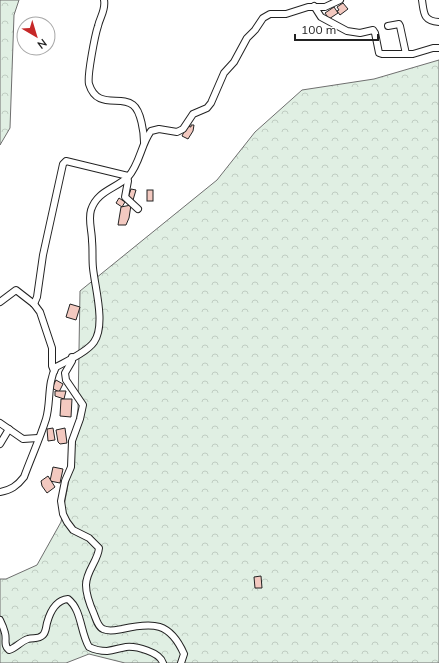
<svg xmlns="http://www.w3.org/2000/svg" width="439" height="663" font-family="Mulish,sans-serif">
<style>
.forest{fill:url(#forest-crowns);stroke:#6f6f6f}
.building{fill:#f3c9c0;stroke:#222}
.lines{fill:none;stroke-linecap:round;stroke-linejoin:round}
.minor-casing{stroke:#222;stroke-width:8}
.minor{stroke:#fff;stroke-width:6}
</style>
<defs>
<pattern id="forest-crowns" width="20" height="18" patternUnits="userSpaceOnUse"><rect width="20" height="18" fill="#e0efe3"/><path d="M2 6a3 3 0 1 1 6 0M12 15a3 3 0 1 1 6 0" fill="none" stroke="#c0cdc2"/></pattern>
</defs>
<rect width="100%" height="100%" fill="#fff"/>
<g class="forest">
<polygon points="0,0 19,0 14,15 10,128 0,145"/>
<polygon points="439,60 439,663 125,663 89,654 66,663 0,663 0,579 6,579 37,565 61,522 70,474 78,408 80,291 217,180 255,132 302,90 374,79"/>
</g>
<g class="building">
<polygon points="343,3 348,9 340,15 337,11 339,10 337,7"/>
<polygon points="334,7 338,13 329,19 325,13"/>
<polygon points="191,125 194,125 193,131 188,139 182,136 187,126 191,127"/>
<polygon points="131,189 136,190 133,200 128,198"/>
<rect x="147" y="190" width="6" height="11"/>
<polygon points="119,198 125,202 122,207 116,203"/>
<polygon points="131,205 129,218 126,225 118,225 121,207"/>
<polygon points="70,304 80,307 76,320 66,317"/>
<polygon points="56,380 63,384 59,392 52,388"/>
<polygon points="55,391 66,391 64,399 55,396"/>
<polygon points="61,399 72,399 71,417 60,416"/>
<polygon points="53,428 55,440 48,441 47,429"/>
<polygon points="65,428 67,443 60,444 58,442 56,430"/>
<polygon points="53,467 63,469 60,483 50,481"/>
<polygon points="48,476 55,487 47,493 42,486 41,481"/>
<polygon points="261,576 262,588 255,588 254,577"/>
</g>
<g class="lines">
<defs>
<g id="minor">
<path d="M 104,0 C 106,10 100,17 98,26 C 95,35 87,76 89,84 C 97,110 120,95 133,105 C 141,111 144,133 144,142"/>
<path d="M 422,0 C 424,13 423,21 439,22"/>
<polyline points="314,6 321,17 347,31 360,33 373,30 375,33 379,53 382,54 413,54 433,48 439,48"/>
<polyline points="388,26 399,24 400,26 406,54"/>
<polyline points="127,177 128,181 125,197 138,209"/>
<polyline points="0,302 16,290 34,304 40,312 52,348 52,366 54,371"/>
<polyline points="34,304 37,297 43,255 63,164 66,161 128,176"/>
<path d="M 72,357 L 72,361 L 65,373 L 66,380 L 83,405 L 80,419 L 72,441 L 71,467 L 65,481 L 61,501 L 63,514 L 67,522 L 73,530 L 89,538 L 99,548 C 98,561 86,571 86,585 C 86,595 90,605 94,614 C 96,619 98,627 103,629 C 109,632 116,630 122,629 C 153,622 170,622 184,654 L 181,663"/>
<polyline points="0,423 23,439 38,438"/>
<polyline points="0,444 9,429"/>
<path d="M 0,492 C 11,490 17,486 24,477 C 31,458 40,438 46,419 C 51,402 47,383 56,367 C 67,361 87,352 94,342 C 106,325 95,288 93,268 C 92,259 93,250 92,241 C 92,231 88,220 91,210 C 97,191 115,189 128,177 C 140,164 141,144 151,131 L 159,129 L 177,132 L 183,129 L 193,114 L 207,108 L 211,103 L 224,73 L 234,62 L 247,38 L 255,30 L 263,18 L 270,14 L 286,14 L 308,7 L 325,7 L 340,0"/>
<path d="M 0,620 C 2,624 4,629 5,633 C 7,640 3,645 9,650 C 16,648 21,641 28,639 C 33,637 38,640 43,635 C 46,632 46,627 47,623 C 50,612 56,600 68,599 C 82,610 80,632 89,647 C 95,650 100,651 107,651 C 114,650 120,648 126,647 C 136,646 160,652 163,663"/>
</g>
</defs>
<use href="#minor" class="minor-casing"/>
<use href="#minor" class="minor"/>
</g>
<g transform="translate(36 36) rotate(142)"><circle r="19" fill="#ffffff" stroke="#a7a7a7"/>
<path d="M0-3L7 15L0 10L-7 15Z" fill="#c62828"/>
<text y="-6" font-size="11" font-weight="bold" text-anchor="middle" fill="#222222">N</text>
</g>
<path d="M295 34v6h83v-6" fill="none" stroke="#222222" stroke-width="2"/>
<text x="301" y="34" font-size="12" fill="#222222" stroke="#ffffff" stroke-width="3" paint-order="stroke">100 m</text>
</svg>
